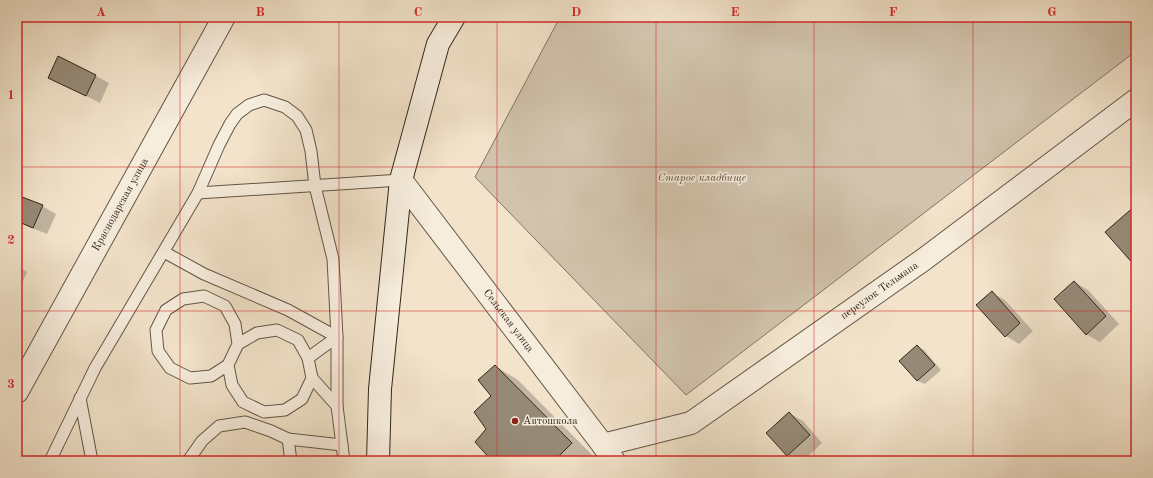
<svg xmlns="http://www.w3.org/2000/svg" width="1153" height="478" font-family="'Old Standard TT',serif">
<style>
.green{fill:#d1c3ac;stroke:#827563}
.shadow{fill:#0003}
.building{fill:#968976;stroke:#32271a}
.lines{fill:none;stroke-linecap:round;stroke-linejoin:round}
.lane-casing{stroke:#625646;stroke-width:13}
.street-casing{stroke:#625646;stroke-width:24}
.secondary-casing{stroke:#32271a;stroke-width:24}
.lane{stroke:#f7eddd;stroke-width:11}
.street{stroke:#f7eddd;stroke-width:22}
.secondary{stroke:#f7eddd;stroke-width:22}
.grid{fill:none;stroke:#d62828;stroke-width:1;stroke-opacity:0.55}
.poi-dot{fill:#8f2418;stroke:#f7eddd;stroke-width:1.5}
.labels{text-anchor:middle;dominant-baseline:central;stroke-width:3;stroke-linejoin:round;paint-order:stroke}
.park-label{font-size:11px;font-style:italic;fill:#5a4e3e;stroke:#f7eddd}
.street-label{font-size:11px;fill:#32271a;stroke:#f7eddd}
.poi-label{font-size:11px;fill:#32271a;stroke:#f7eddd;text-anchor:start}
.neatline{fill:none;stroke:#d62828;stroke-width:1.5}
.grid-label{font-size:13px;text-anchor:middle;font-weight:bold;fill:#d62828}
</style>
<rect width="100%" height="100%" fill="#f2e3ca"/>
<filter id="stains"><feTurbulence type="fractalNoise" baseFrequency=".005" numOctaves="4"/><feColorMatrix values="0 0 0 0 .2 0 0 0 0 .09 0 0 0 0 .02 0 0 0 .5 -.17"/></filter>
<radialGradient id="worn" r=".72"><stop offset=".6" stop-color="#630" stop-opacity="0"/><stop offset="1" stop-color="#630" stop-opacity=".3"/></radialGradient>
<polygon class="green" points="560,17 1136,17 1136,51 686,395 475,177"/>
<g class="shadow">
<polygon points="96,76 109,83 100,103 49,77"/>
<polygon points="17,196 42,206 56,214 47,234 17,222"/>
<polygon points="17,266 27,272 17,295"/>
<polygon points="1074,282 1088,290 1119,324 1100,342 1086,334"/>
<polygon points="992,293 1005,300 1033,331 1019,344 1006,336"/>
<polygon points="917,346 924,350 941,370 925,384 918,381 900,361"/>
<polygon points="495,366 518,380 594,457 590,461 488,461 491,458 488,429"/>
<polygon points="789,413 803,421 822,443 803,461 798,461 787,455"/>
</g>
<g class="building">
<polygon points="58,56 96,75 86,96 48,78"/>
<polygon points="17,195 43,205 33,228 17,221"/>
<polygon points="1136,205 1136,267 1105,232"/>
<polygon points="1074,281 1106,316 1086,335 1054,299"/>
<polygon points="992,291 1020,323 1005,337 976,305"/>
<polygon points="917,345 935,365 917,381 899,361"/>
<polygon points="495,365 572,443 554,461 492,461 475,442 486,429 474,412 491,396 478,380"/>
<polygon points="789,412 810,435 787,456 766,433"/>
</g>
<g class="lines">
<defs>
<g id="lane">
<polyline points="198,193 401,180"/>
<polyline points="164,252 204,274 288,310 337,337 308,358"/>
<polyline points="228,365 211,376 190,378 170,368 158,351 156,330 166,310 183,299 204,296 225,306 235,324 238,344 228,365 232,385 243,402 264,412 285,410 302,399 312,378 308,358 298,340 277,330 257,333 238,344"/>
<polyline points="312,378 337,406"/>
<polyline points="80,398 92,461"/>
<polyline points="288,439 291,461"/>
<polyline points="50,461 95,368 198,193 219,145 230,124 237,114 249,105 264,100 285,107 297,116 306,130 311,151 315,186 333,259 337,337 337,406 344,461"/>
<polyline points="188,461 202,441 219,426 245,422 271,431 288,439 342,445"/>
</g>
<g id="street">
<path id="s1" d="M 401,180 L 603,445 L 614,461"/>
<path id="s2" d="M 17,392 L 224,17"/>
<path id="s3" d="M 603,445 L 691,423 L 923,260 L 1136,100"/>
</g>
<polyline id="secondary" points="378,461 380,389 401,180 438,44 454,17"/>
</defs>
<use href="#lane" class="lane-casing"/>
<use href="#street" class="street-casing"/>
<use href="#secondary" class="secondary-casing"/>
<use href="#lane" class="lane"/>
<use href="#street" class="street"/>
<use href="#secondary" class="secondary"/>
</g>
<path class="grid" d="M 180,17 L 180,461M 339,17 L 339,461M 497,17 L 497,461M 656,17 L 656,461M 814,17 L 814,461M 973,17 L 973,461M 17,167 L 1136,167M 17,311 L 1136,311"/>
<circle class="poi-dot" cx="515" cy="421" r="4"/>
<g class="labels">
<g class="park-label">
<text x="702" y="178">Старое кладбище</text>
</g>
<g class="street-label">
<text stroke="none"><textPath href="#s2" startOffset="214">Краснодарская улица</textPath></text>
<text stroke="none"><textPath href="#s3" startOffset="321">переулок Тельмана</textPath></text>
<text stroke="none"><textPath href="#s1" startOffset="177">Сельская улица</textPath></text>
</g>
<g class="poi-label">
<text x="523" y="421">Автошкола</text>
</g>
</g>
<rect width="1153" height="478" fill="none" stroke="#f2e3ca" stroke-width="44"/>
<rect x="22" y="22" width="1109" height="434" class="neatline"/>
<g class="grid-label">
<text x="101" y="16">A</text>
<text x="260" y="16">B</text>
<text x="418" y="16">C</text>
<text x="576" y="16">D</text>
<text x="735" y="16">E</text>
<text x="893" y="16">F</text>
<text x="1052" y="16">G</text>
<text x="11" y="99">1</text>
<text x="11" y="244">2</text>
<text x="11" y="388">3</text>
</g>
<rect width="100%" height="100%" filter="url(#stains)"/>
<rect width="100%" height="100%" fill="url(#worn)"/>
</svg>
